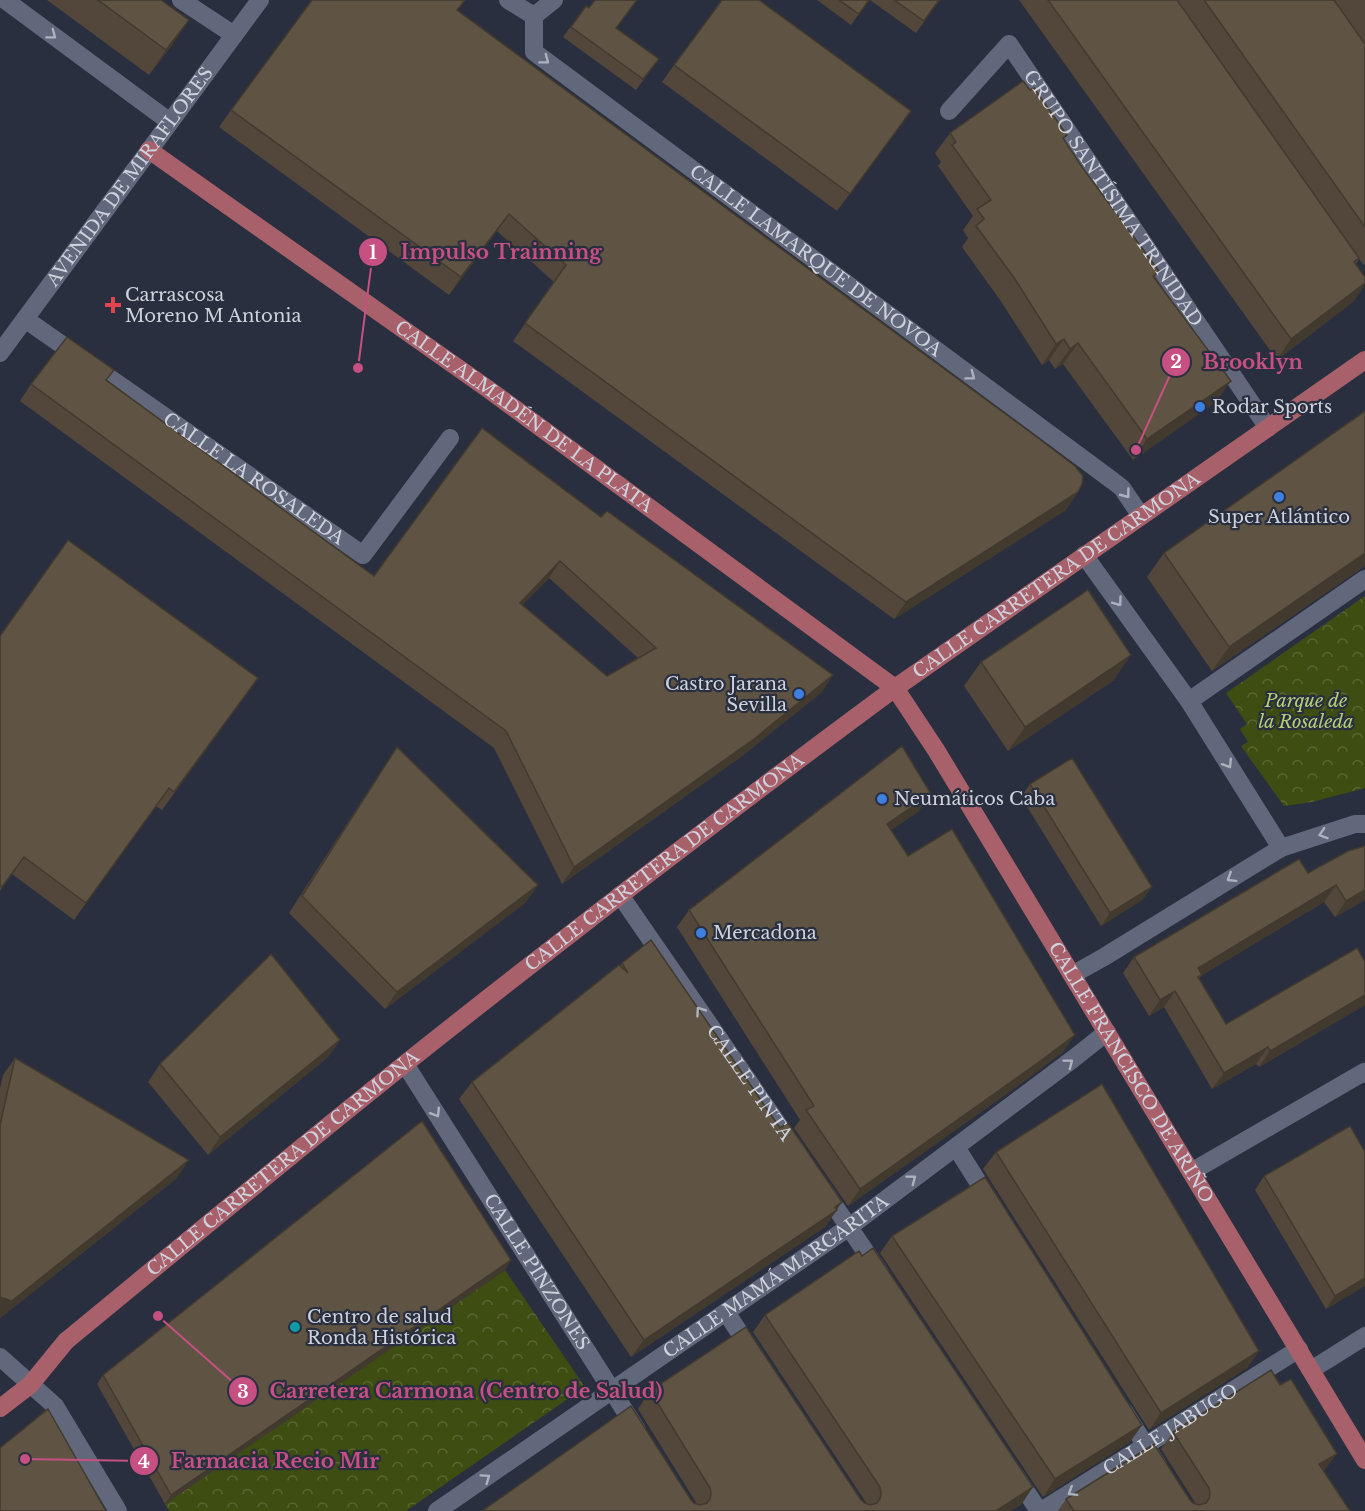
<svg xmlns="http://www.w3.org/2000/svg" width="1365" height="1511" font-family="'Libre Baskerville',serif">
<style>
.forest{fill:url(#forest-crowns)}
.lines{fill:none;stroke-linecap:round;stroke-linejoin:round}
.minor{stroke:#61687b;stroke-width:18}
.major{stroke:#a8606b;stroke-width:18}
.wall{fill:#52473a;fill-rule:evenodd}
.shaded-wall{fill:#423a2f}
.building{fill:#5f5343;stroke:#423a2f;stroke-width:1.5;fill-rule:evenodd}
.oneway{stroke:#adb2bf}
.health-dot{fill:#e0444e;stroke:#292f3f;stroke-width:2}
.shop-dot{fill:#3f7fe0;stroke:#292f3f;stroke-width:2}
.culture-dot{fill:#0f9aa8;stroke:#292f3f;stroke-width:2}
.labels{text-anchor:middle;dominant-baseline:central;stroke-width:4.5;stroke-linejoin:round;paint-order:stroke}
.street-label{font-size:18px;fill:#ced2dc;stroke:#292f3f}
.poi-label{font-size:18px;fill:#ced2dc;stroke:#292f3f;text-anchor:start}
.park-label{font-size:18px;font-style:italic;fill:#b4cf76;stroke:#292f3f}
.leader{fill:none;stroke:#c65082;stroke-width:2}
.callout-dot{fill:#c65082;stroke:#292f3f;stroke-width:2}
.mark-label{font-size:18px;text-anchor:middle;font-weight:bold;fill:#fff}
.callout-label{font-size:20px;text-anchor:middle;font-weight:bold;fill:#c65082;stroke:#292f3f;stroke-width:4.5;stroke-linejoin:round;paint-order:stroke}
</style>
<defs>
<pattern id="forest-crowns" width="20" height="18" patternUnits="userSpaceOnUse" patternTransform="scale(1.5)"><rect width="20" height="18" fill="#3e4d11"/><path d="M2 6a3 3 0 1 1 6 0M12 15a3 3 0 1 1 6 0" fill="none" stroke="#596633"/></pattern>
</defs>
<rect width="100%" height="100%" fill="#292f3f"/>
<g class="forest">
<polygon points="1365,596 1365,788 1312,802 1284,806 1241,746 1248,742 1240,729 1247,724 1226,693"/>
<polygon points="505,1270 585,1387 406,1511 169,1511 165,1504"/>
</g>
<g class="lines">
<g class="minor">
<polyline points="5,0 170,122"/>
<polyline points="181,0 234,35"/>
<path id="s1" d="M 508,0 L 534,16 L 534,52 L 1113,481 L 1122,488 L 1141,516"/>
<polyline points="534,16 554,0"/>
<path id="s2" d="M 949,111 L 1009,44 L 1268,428"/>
<path id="s3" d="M 25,319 L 363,555 L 450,438"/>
<path id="s4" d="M 0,353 L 260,0"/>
<polyline points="1084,555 1189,701 1281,848"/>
<polyline points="1189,701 1365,579"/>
<path id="s5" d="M 620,895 L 793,1146"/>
<polyline points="1072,975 1104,957 1281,848 1355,824 1365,824"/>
<path id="s6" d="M 405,1064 L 637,1430"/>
<polyline points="956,1147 990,1201"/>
<polyline points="1191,1172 1364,1072 1365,1074"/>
<polyline points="823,1189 880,1273"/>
<polyline points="726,1312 752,1352"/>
<polyline points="0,1357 55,1406 118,1511"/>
<polyline points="1311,1370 1365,1336"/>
<polyline points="1124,1411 1159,1467"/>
<polyline points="1015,1475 1039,1511"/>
<path id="s7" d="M 437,1511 L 849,1227 L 1073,1059 L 1107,1032"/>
<path id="s8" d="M 1041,1511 L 1299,1349"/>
</g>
<g class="major">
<path id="s9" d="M 149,150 L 488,389 L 895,688 L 936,750 L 1365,1460"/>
<path id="s10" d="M 0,1408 L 30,1385 L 66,1341 C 179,1248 292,1154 406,1063 C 567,935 730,810 895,688 L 1365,360"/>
</g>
</g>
<g class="wall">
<polygon points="47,0 161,0 172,45 149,75"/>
<polygon points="817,0 869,0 851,25"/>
<polygon points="870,0 940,0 916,33"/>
<polygon points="1019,0 1365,0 1365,264 1364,265 1359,259 1356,264 1354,301 1277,360"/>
<polygon points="586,6 659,59 636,90 563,37"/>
<polygon points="458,11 1066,510 894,619 513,341 554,282 497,231 449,295 219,127 231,110"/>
<polygon points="674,65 911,111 837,211 662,82"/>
<polygon points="1030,90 1067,135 1064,139 1082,167 1159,271 1154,278 1216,402 1133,460 1063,364 1055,369 1049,360 1042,365 1000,300 962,247 968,238 963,230 973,216 938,166 941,162 935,153 950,133"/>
<path d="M 107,380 L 374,576 L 482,428 L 822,692 L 742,756 L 562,884 L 494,748 L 20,401 L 31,384 ZM 549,578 L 638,658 L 607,676 L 522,605 Z"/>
<polygon points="1365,411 1365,566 1212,671 1147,577 1164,553"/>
<polygon points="0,636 246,695 162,810 156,806 74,920 12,874 0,891"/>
<polygon points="981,662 1114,680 1008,751 964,686"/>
<polygon points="397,747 538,885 525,903 385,1009 289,913 385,765"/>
<polygon points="1030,784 1152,887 1142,900 1101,926 1021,797"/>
<polygon points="919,811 891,830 908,856 1063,1052 1026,1080 848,1206 794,1128 800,1120 677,927 689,910"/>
<polygon points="1365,846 1365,900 1335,917 1324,902 1202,975 1199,979 1226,1024 1365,962 1365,1005 1259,1067 1256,1064 1212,1089 1164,1007 1149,1016 1123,973 1134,957"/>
<polygon points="622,963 837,1210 825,1227 631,1357 459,1099 472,1082 620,966"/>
<polygon points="340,1040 328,1057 208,1155 148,1082 160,1064"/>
<polygon points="15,1058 177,1178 0,1318 0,1088 3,1075"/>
<polygon points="996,1152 1259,1351 1247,1368 1149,1430 983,1169"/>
<polygon points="1365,1152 1365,1286 1326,1309 1255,1190 1264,1176"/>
<polygon points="892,1236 1142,1425 1130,1442 1043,1497 880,1253"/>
<polygon points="511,1260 505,1270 165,1504 97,1384 103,1375"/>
<polygon points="765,1315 1021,1505 482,1511 691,1500 694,1503 697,1504 638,1409 650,1391 861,1500 867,1504 753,1332"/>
<polygon points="1173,1432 1324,1472 1350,1511 1058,1511 1066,1499 1190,1500 1196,1504 1161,1449"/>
</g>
<g class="shaded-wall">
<polygon points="189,20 172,45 149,75 166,50"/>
<polygon points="509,214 497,231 449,295 461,277"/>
<polygon points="1365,283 1365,285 1354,301 1277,360 1291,339"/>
<polygon points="1064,339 1049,360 1042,365 1056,344"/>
<polygon points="1078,343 1063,364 1055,369 1070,349"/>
<polygon points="1231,381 1216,402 1133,460 1147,439"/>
<polygon points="1078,492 1066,510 894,619 906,602"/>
<polygon points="1365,553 1365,566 1212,671 1229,647"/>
<polygon points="560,561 549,578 508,620 520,603"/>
<polygon points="1131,655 1114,680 1008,751 1025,727"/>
<polygon points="833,675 822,692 742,756 562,884 574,867"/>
<polygon points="931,794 919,811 875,841 887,824"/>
<polygon points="538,885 525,903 385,1009 397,992"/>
<polygon points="1336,885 1324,902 1202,975 1191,991 1198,968"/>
<polygon points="1152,887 1142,900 1101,926 1110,913"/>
<polygon points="1365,890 1365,900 1335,917 1346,901"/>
<polygon points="1175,991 1164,1007 1149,1016 1160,1000"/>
<polygon points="1365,995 1365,1005 1259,1067 1270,1051"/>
<polygon points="1075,1035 1063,1052 1026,1080 848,1206 860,1189"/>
<polygon points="340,1040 328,1057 208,1155 220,1137"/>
<polygon points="1268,1047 1256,1064 1212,1089 1224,1073"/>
<polygon points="189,1160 177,1178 0,1318 0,1297"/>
<polygon points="842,1202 825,1227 631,1357 644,1340"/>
<polygon points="511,1260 505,1270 165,1504 171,1495"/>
<polygon points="1365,1278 1365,1286 1326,1309 1335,1296"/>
<polygon points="1259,1351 1247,1368 1149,1430 1161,1413"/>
<polygon points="1142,1425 1130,1442 1043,1497 1055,1479"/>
<polygon points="1337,1454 1324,1471 1319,1464"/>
<polygon points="1033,1487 1021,1505 1011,1511 996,1511"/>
</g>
<g class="building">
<polygon points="98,0 161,0 189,20 166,50"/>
<polygon points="312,0 465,0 457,10 1030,432 1075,466 1083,476 1082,484 1078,492 906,602 525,323 566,265 509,214 461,277 231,110"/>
<polygon points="595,0 637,0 616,28 659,59 643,79 571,27 586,6 589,8"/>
<polygon points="722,0 759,0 911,111 850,194 674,65"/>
<polygon points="839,0 869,0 859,14"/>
<polygon points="894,0 939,0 924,21"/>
<polygon points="1048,0 1177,0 1359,258 1354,262 1365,277 1365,283 1291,339"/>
<polygon points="1204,0 1334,0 1365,44 1365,227"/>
<polygon points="1023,81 1030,90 1034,88 1067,135 1063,138 1082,167 1159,271 1153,276 1231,381 1147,439 1078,343 1070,349 1064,339 1056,344 1015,279 976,226 984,219 977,209 991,200 952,145 956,142 950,133"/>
<path d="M 67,337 L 114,370 L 106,380 L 374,576 L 482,428 L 601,517 L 607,511 L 833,675 L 754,739 L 574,867 L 506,731 L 31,384 ZM 560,561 L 656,648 L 607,676 L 520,603 Z"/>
<polygon points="1365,411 1365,553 1229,647 1164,553"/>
<polygon points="68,540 258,678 174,792 169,788 86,903 24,857 2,887 0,885 0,636"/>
<polygon points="1088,590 1131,655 1025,727 981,662"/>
<polygon points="902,746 931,794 887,824 908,856 952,829 1075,1035 1039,1062 860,1189 806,1110 814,1106 689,910"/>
<polygon points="397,747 538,885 397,992 302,896"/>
<polygon points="1072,758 1152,887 1110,913 1030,784"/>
<polygon points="1365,846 1365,890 1346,901 1336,885 1198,968 1202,975 1198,977 1226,1024 1357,948 1365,962 1365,995 1270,1051 1268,1047 1224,1073 1175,991 1160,1000 1134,957 1299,859 1308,873 1348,851"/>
<polygon points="651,940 780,1128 788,1123 842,1202 835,1207 837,1210 644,1340 472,1082 619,965 628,973 622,963"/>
<polygon points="271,954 340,1040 220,1137 160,1064"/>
<polygon points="15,1058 189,1160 12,1301 0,1297 0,1125"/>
<polygon points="1102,1084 1259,1351 1161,1413 996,1152"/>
<polygon points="422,1121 511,1260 171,1495 103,1375"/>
<polygon points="1350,1126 1365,1152 1365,1278 1335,1296 1264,1176"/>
<polygon points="985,1177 1142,1425 1055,1479 892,1236"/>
<polygon points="873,1248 1033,1487 996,1511 482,1511 631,1406 691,1500 694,1503 700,1505 707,1503 710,1499 711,1494 710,1488 650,1391 746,1327 861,1500 865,1503 870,1505 877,1503 880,1499 881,1494 880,1487 765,1315 859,1251 862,1256"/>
<polygon points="1271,1370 1280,1385 1291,1379 1337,1454 1319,1464 1350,1511 1074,1511 1066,1499 1154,1444 1190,1500 1193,1503 1199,1505 1206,1503 1209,1499 1210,1494 1209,1488 1173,1432"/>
<polygon points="48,1409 106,1511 0,1511 0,1448"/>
</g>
<defs><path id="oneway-chevron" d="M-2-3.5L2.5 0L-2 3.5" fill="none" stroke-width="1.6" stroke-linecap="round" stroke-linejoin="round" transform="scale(1.5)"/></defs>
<g class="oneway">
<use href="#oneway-chevron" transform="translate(52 35) rotate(37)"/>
<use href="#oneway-chevron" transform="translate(545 60) rotate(37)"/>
<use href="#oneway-chevron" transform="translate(971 376) rotate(37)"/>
<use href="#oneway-chevron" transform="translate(1126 494) rotate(53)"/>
<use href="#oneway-chevron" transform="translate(1118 602) rotate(54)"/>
<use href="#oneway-chevron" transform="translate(1228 764) rotate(58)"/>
<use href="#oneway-chevron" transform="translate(1323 834) rotate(162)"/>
<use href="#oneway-chevron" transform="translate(1231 878) rotate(148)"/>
<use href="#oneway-chevron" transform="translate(700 1011) rotate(-125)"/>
<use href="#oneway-chevron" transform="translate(1069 1063) rotate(-37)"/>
<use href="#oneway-chevron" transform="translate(436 1113) rotate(58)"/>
<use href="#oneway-chevron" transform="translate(912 1179) rotate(-37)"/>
<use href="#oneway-chevron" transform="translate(486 1478) rotate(-35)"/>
<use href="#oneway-chevron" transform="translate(1072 1492) rotate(148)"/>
</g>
<path class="health-dot" d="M110 296h6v6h6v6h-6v6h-6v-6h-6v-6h6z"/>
<g class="shop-dot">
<circle cx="1200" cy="407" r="6"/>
<circle cx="1279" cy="497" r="6"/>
<circle cx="799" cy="694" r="6"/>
<circle cx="882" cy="799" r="6"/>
<circle cx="701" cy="933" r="6"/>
</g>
<circle class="culture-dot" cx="295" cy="1327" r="6"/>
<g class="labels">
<g class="street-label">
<text stroke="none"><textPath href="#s4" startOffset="219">AVENIDA DE MIRAFLORES</textPath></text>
<text stroke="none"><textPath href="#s2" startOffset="276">GRUPO SANTÍSIMA TRINIDAD</textPath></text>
<text stroke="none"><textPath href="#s1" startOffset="417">CALLE LAMARQUE DE NOVOA</textPath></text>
<text stroke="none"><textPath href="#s9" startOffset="460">CALLE ALMADÉN DE LA PLATA</textPath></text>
<text stroke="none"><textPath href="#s3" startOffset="279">CALLE LA ROSALEDA</textPath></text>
<text stroke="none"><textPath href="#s10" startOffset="1347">CALLE CARRETERA DE CARMONA</textPath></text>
<text stroke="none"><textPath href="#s10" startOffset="861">CALLE CARRETERA DE CARMONA</textPath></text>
<text stroke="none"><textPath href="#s9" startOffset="1371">CALLE FRANCISCO DE ARIÑO</textPath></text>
<text stroke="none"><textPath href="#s5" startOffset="228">CALLE PINTA</textPath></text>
<text stroke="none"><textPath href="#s10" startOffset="375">CALLE CARRETERA DE CARMONA</textPath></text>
<text stroke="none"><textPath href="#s6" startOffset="246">CALLE PINZONES</textPath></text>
<text stroke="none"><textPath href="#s7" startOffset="412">CALLE MAMÁ MARGARITA</textPath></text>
<text stroke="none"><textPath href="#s8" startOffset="153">CALLE JABUGO</textPath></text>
</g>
<g class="poi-label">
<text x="125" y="295">Carrascosa<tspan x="125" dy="21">Moreno M Antonia</tspan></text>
<text x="1212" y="407">Rodar Sports</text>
<text x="1279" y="517" text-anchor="middle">Super Atlántico</text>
<text x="787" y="684" text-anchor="end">Castro Jarana<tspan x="787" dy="21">Sevilla</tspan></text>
<text x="894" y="799">Neumáticos Caba</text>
<text x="713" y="933">Mercadona</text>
<text x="307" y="1317">Centro de salud<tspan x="307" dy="21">Ronda Histórica</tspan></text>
</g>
<g class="park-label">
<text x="1306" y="701">Parque de<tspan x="1306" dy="21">la Rosaleda</tspan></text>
</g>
</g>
<path class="leader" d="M358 368L373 252M1136 450L1176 362M158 1316L243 1391M25 1459L144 1461"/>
<g class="callout-dot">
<circle cx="358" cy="368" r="6"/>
<circle cx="1136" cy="450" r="6"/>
<circle cx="158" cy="1316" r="6"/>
<circle cx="25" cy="1459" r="6"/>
<circle cx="373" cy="252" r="15"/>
<circle cx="1176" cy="362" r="15"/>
<circle cx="243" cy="1391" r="15"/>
<circle cx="144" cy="1461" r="15"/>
</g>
<g class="mark-label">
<text x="373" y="259">1</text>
<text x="1176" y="368">2</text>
<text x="243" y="1398">3</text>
<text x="144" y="1468">4</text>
</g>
<g class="callout-label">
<text x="501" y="259">Impulso Trainning</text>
<text x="1253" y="369">Brooklyn</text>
<text x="466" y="1398">Carretera Carmona (Centro de Salud)</text>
<text x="275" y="1468">Farmacia Recio Mir</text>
</g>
</svg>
